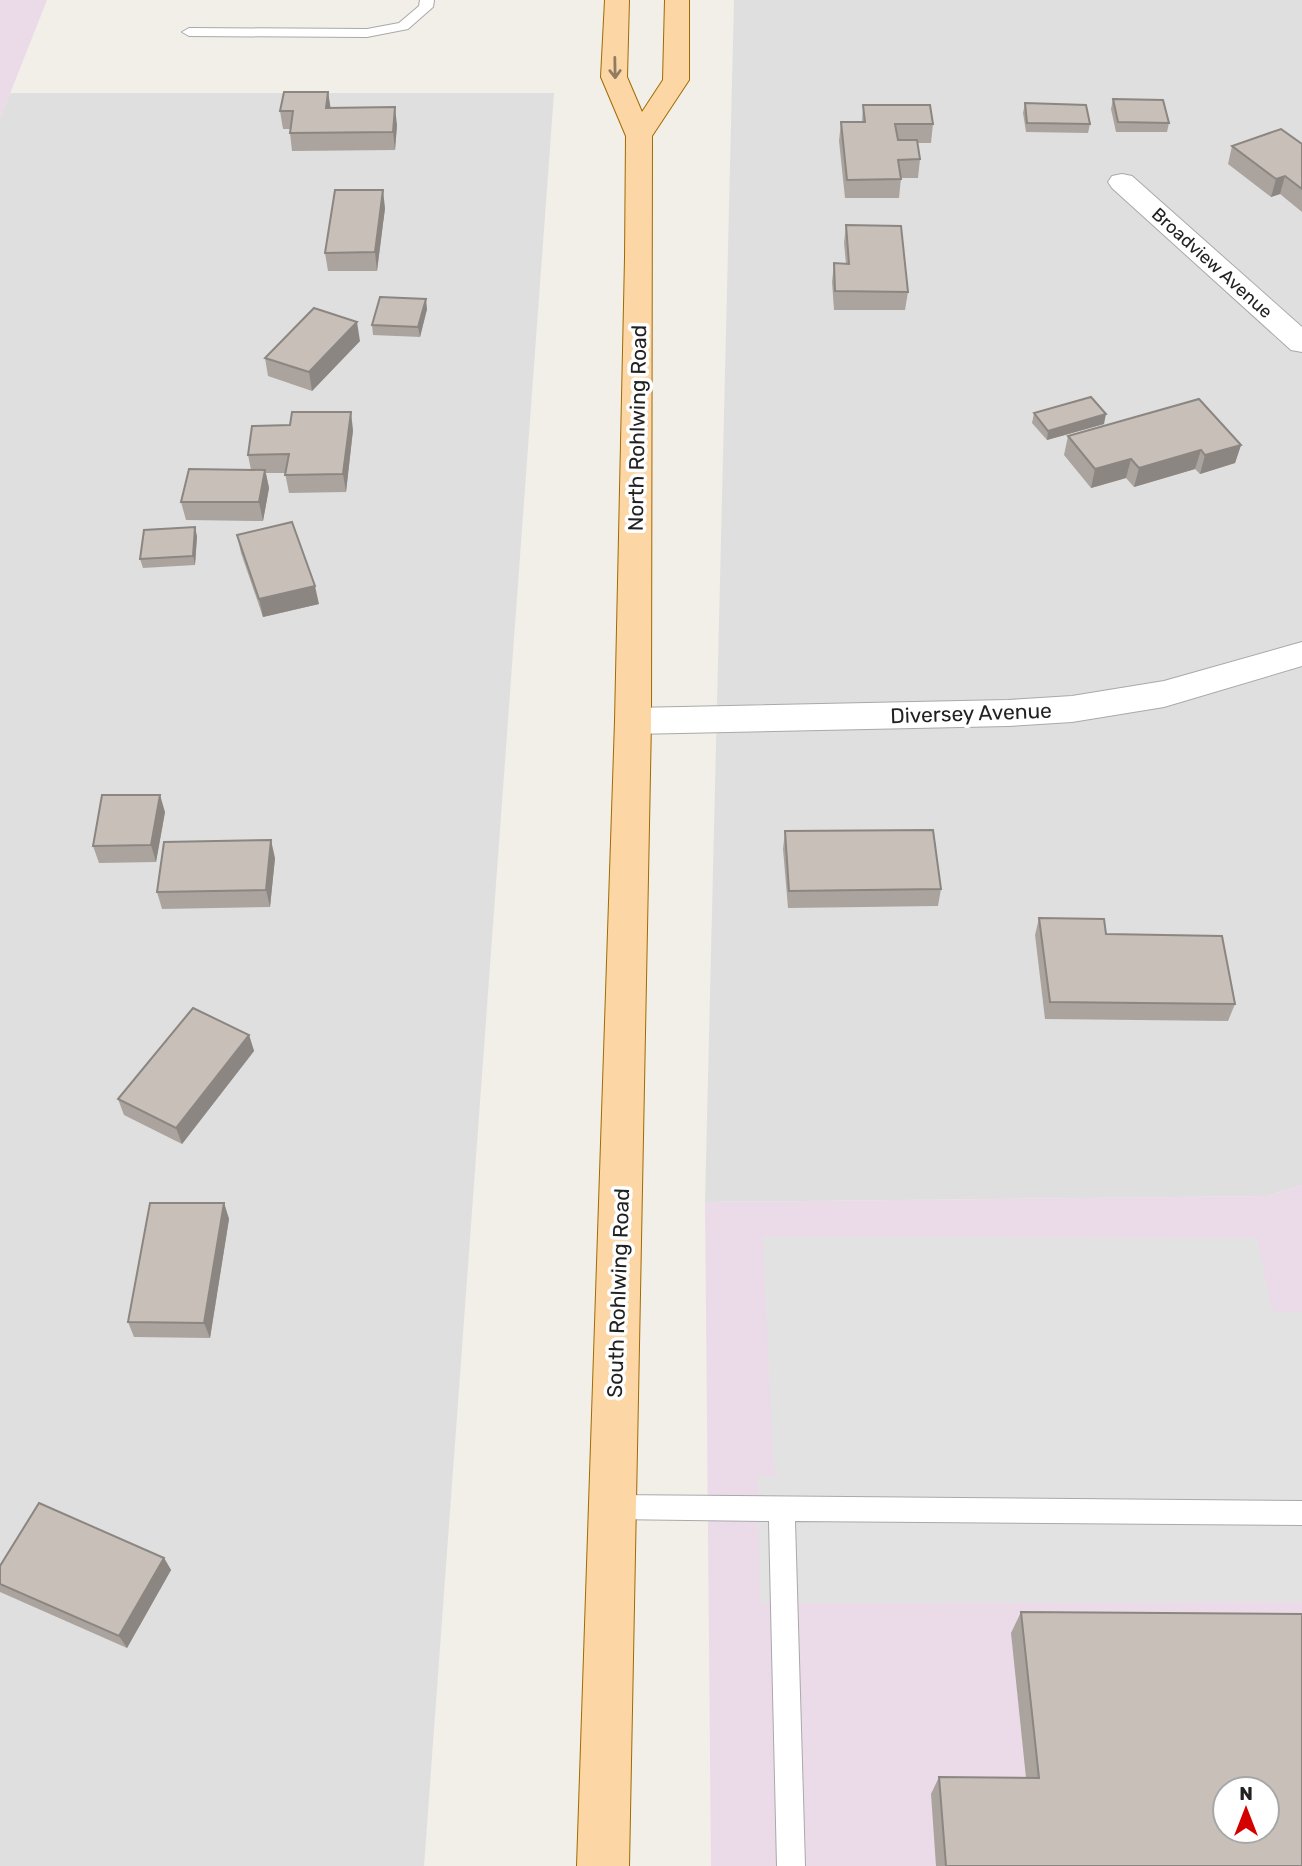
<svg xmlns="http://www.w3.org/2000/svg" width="1302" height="1866" font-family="Rubik,sans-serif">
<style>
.residential{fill:#e0dfdf}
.industrial{fill:#ebdbe8;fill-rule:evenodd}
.parking{fill:#e2e2e2}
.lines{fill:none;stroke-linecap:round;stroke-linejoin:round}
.lane-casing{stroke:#a9a9a9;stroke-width:2}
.street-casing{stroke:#a9a9a9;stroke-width:2}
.primary-casing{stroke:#a06b00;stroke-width:2}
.lane{fill:#fff;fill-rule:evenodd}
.street{fill:#fff;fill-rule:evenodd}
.primary{fill:#fcd6a4;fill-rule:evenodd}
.wall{fill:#aba49e}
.shaded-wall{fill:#8b8681}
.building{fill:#c7bfb8;stroke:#8b8681;stroke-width:2;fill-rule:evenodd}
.oneway{stroke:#8f7c63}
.labels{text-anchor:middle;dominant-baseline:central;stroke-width:7;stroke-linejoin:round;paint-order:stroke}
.far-street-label{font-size:18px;fill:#222;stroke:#fff}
.street-label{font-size:21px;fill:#222;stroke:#fff}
</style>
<rect width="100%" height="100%" fill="#f2efe9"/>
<g class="residential">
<polygon points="734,0 1302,0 1302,1185 1268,1196 705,1202"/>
<polygon points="10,93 554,93 424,1866 0,1866 0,119"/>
</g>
<g class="industrial">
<polygon points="0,0 47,0 0,119"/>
<path d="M 1302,1185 L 1302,1866 L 711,1866 L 705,1202 L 1268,1196 ZM 1225,1789 L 1267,1789 L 1267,1831 L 1225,1831 Z"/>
</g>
<polygon class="parking" points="763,1236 1257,1238 1272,1311 1302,1312 1302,1602 760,1603 758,1476 777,1477 773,1461"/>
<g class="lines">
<defs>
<g id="lane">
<polygon points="420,0 434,0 433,7 408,29 367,37 189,36 182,32 189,28 367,29 399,23 419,6"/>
<polygon points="612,1495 1302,1501 1302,1525 795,1521 805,1866 777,1866 769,1521 612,1519 603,1516 599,1507 603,1498"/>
</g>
<g id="street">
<polygon points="1122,174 1132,176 1302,327 1302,352 1291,350 1112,188 1108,182 1112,176"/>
<polygon points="1302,642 1302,666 1164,707 1072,722 1008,726 633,734 620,730 615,721 620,712 633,708 1008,700 1072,696 1164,681"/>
</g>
<polygon id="primary" points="605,0 629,0 627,77 642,112 663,80 665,0 689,0 689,80 652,136 651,721 629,1866 577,1866 615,721 625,258 626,136 601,77"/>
</defs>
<use href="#lane" class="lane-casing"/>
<use href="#street" class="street-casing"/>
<use href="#primary" class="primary-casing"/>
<use href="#lane" class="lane"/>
<use href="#street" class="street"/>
<use href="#primary" class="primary"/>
</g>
<g class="wall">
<polygon points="328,92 330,108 397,125 395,150 292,151 290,133 290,129 283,129 280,111"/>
<polygon points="1113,99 1169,123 1167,132 1116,132 1111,109"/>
<polygon points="1025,103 1090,124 1088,133 1026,132 1023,113"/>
<polygon points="863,105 933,124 931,143 917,143 920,159 918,178 901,178 899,198 845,198 839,141 841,122 862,122"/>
<polygon points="1302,144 1302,212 1280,194 1271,197 1228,164 1232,146"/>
<polygon points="385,208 377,271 328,271 325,253"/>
<polygon points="846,225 908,292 905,310 834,310 832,282 834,263 846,264 844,243"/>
<polygon points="427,309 420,337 373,335 372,325"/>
<polygon points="360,341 312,391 268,376 265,358"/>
<polygon points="1034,413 1104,424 1047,440 1032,423"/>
<polygon points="353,430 346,492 289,493 285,473 266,473 269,488 263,521 186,520 181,502 251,470 248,455"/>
<polygon points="1068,436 1241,445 1235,463 1200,474 1195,469 1134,487 1126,478 1091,488 1064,455"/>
<polygon points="237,535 319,604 263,617 241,553"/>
<polygon points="197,536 195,565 143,568 140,559"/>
<polygon points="165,812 156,862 99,863 93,846"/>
<polygon points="785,831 941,889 938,906 788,908 783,849"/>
<polygon points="275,858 270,907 162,909 157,892"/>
<polygon points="1039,918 1106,934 1235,1004 1228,1021 1045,1019 1035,935"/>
<polygon points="249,1035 254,1051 182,1144 124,1115 118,1099"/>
<polygon points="224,1203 229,1219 210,1338 134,1337 128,1322"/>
<polygon points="164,1558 171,1570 127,1648 0,1592 0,1566"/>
<polygon points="1021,1612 1302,1866 936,1866 931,1794 939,1777 1026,1778 1011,1633"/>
</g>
<g class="shaded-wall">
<polygon points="328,92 331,110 326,108"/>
<polygon points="395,107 397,125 395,150 393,132"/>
<polygon points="1285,176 1280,194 1271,197 1276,179"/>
<polygon points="383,190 385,208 377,271 375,252"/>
<polygon points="426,299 427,309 420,337 418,327"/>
<polygon points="357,322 360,341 312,391 309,372"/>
<polygon points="351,412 353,430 346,492 343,474"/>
<polygon points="1106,414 1104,424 1047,440 1048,431"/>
<polygon points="1241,445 1235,463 1200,474 1205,455"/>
<polygon points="1201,450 1195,469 1134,487 1139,468"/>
<polygon points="1131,459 1126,478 1091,488 1095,469"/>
<polygon points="265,470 269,488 263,521 259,502"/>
<polygon points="195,527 197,536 195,565 193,556"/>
<polygon points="315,586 319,604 263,617 259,599"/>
<polygon points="160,795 165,812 156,862 151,845"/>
<polygon points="271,840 275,858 270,907 266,890"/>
<polygon points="249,1035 254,1051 182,1144 176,1128"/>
<polygon points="224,1203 229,1219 210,1338 204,1323"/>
<polygon points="164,1558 171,1570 127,1648 119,1636"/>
</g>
<g class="building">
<polygon points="284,92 328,92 326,108 395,107 393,132 290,133 293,111 280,111"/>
<polygon points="1113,99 1163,100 1169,123 1118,122"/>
<polygon points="1025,103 1086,105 1090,124 1027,123"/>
<polygon points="863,105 930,105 933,124 895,124 898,140 917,140 920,159 898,160 901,179 847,180 841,122 865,122"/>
<polygon points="1281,129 1302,144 1302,189 1285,176 1276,179 1232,146"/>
<polygon points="335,190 383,190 375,252 325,253"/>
<polygon points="846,225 901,226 908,292 835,291 834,263 849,264"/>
<polygon points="380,297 426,299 418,327 372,325"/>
<polygon points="314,308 357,322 309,372 265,358"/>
<polygon points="1091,397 1106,414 1048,431 1034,413"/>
<polygon points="1199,399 1241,445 1205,455 1201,450 1139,468 1131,459 1095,469 1068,436"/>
<polygon points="292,412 351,412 343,474 285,475 289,454 248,455 252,426 290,425"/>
<polygon points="189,469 265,470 259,502 181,502"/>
<polygon points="292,522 315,586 259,599 237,535"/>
<polygon points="195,527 193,556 140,559 144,530"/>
<polygon points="102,795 160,795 151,845 93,846"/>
<polygon points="933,830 941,889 789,891 785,831"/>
<polygon points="271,840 266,890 157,892 164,842"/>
<polygon points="1039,918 1104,919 1106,934 1222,936 1235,1004 1050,1002"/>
<polygon points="193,1008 249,1035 176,1128 118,1099"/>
<polygon points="150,1203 224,1203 204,1323 128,1322"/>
<polygon points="39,1503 164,1558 119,1636 0,1584 0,1566"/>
<path d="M 1021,1612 L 1302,1614 L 1302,1866 L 946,1866 L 939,1777 L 1039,1778 ZM 1225,1789 L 1267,1789 L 1267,1831 L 1225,1831 Z"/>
</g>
<defs><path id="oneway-shaft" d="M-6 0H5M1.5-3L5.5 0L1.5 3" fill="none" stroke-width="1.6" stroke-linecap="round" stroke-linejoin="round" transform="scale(1.75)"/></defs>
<use class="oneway" href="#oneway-shaft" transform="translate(615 68) rotate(89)"/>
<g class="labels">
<g class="far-street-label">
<text transform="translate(1212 263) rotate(42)">Broadview Avenue</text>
</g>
<g class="street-label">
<text transform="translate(637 428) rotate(-89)">North Rohlwing Road</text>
<text transform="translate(971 713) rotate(-2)">Diversey Avenue</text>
<text transform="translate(618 1293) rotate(-88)">South Rohlwing Road</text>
</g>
</g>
<g transform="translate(1246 1810)"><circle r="33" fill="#ffffff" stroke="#a7a7a7" stroke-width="2"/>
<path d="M0-5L12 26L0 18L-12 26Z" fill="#d40000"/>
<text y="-10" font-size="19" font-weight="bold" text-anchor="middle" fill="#222222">N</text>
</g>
</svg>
